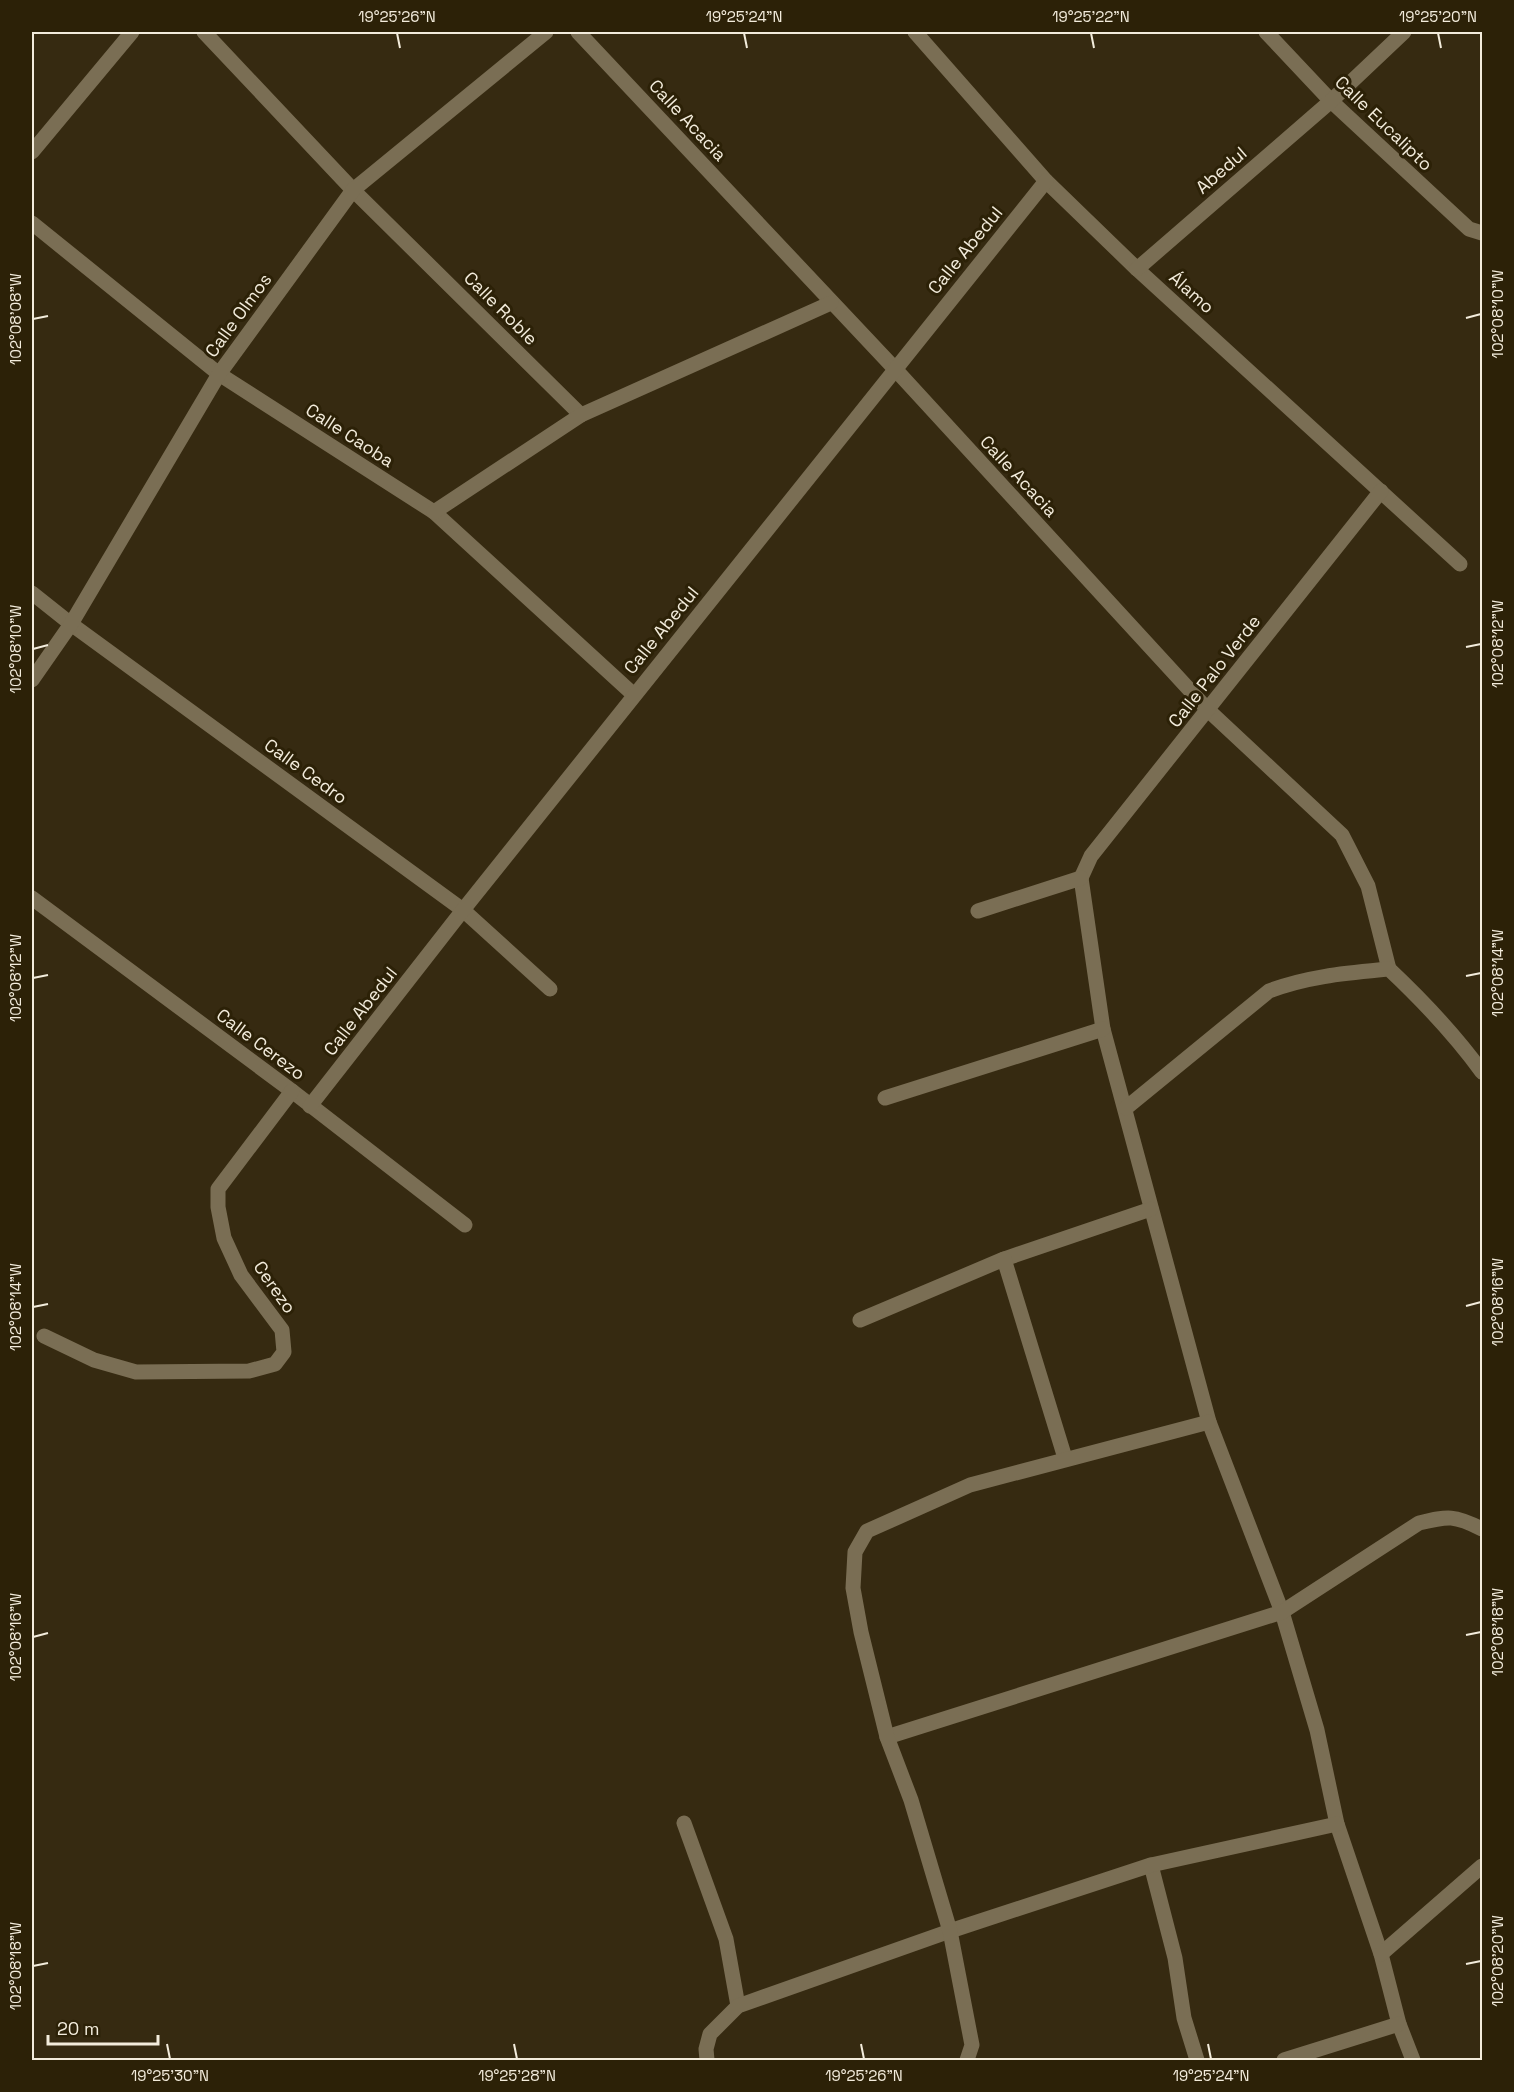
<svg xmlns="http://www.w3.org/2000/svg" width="1514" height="2092" font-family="'Space Grotesk',sans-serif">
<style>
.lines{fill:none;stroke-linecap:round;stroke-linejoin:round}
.minor{stroke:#7a6e54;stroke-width:15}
.tertiary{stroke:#7a6e54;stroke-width:15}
.ticks{fill:none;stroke:#f3ecdc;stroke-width:2}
.labels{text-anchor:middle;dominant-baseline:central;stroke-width:6;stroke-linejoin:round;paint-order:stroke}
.street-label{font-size:18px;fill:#f3ecdc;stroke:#2c2107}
.neatline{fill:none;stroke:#f3ecdc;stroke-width:2}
.ticks-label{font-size:15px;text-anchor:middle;fill:#f3ecdc}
</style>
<rect width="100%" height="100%" fill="#362a11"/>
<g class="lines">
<g class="minor">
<polyline points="204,32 353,190 581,415"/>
<polyline points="578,32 895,369 1208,710 1342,835 1368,886 1389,969"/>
<polyline points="915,32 1046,181 1137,269 1460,564"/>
<polyline points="1266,32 1331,101 1469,229 1482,233"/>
<polyline points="32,223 219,374 434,512 634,695"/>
<polyline points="1137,269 1331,101 1404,32"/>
<polyline points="434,512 581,415 831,303"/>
<polyline points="32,593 71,624 463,910 550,989"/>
<polyline points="32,680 71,624 219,374 353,190 546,32"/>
<polyline points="1081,878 1103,1029 1209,1422 1282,1612 1317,1730 1337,1824 1381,1954 1399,2024 1413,2060"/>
<polyline points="1081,878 1091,856 1381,491"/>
<polyline points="32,898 292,1091 465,1225"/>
<polyline points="978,911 1081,878"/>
<polyline points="885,1098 1103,1029"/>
<polyline points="310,1106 463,910 1046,181"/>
<path d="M 1126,1108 L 1269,991 C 1308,976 1348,973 1389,969 C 1423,1001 1455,1035 1482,1072"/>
<polyline points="1004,1259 1151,1209"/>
<polyline points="860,1320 1004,1259 1065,1458"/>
<polyline points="44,1336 94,1360 136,1372 249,1371 275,1364 284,1352 282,1330 241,1275 224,1238 218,1207 218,1189 292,1091"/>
<path d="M 887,1737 L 1282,1612 L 1419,1523 C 1449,1516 1454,1515 1482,1529"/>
<polyline points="684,1823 726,1939 738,2006"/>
<polyline points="1151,1865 1175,1958 1184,2018 1197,2060"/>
<polyline points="1381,1954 1482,1866"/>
<polyline points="707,2060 706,2049 710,2034 738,2006 950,1931 1151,1865 1337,1824"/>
<polyline points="967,2060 972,2045 950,1931 911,1800 887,1737 861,1632 853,1588 855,1552 867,1531 970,1485 1209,1422"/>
<polyline points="1284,2060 1399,2024"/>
</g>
<polyline class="tertiary" points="32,152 132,32"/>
</g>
<path class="ticks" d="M 397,33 L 400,48M 744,33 L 747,48M 1091,33 L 1094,48M 1438,33 L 1441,48M 1466,318 L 1481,314M 33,319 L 48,316M 1466,647 L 1481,644M 33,649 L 48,645M 1466,976 L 1481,973M 33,978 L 48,975M 1466,1306 L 1481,1302M 33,1307 L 48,1304M 1466,1635 L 1481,1632M 33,1637 L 48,1633M 1466,1964 L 1481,1961M 33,1966 L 48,1963M 167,2044 L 170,2059M 514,2044 L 517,2059M 861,2044 L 864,2059M 1208,2044 L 1211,2059"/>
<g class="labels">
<g class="street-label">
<text transform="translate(688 120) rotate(47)">Calle Acacia</text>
<text transform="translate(1384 123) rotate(44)">Calle Eucalipto</text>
<text transform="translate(1221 170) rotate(-41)">Abedul</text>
<text transform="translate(965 250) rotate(-51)">Calle Abedul</text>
<text transform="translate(1192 292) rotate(42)">Álamo</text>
<text transform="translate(501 308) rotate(45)">Calle Roble</text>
<text transform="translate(238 315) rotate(-54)">Calle Olmos</text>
<text transform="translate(350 435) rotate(33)">Calle Caoba</text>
<text transform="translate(1019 476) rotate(47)">Calle Acacia</text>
<text transform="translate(661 630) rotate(-51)">Calle Abedul</text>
<text transform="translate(1214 671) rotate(-52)">Calle Palo Verde</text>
<text transform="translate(306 771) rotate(36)">Calle Cedro</text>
<text transform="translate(360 1011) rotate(-52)">Calle Abedul</text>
<text transform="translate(261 1044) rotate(37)">Calle Cerezo</text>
<text transform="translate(275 1287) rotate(55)">Cerezo</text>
</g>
</g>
<rect width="1514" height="2092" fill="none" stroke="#2c2107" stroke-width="66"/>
<path d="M48 2035v9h110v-9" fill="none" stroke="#f3ecdc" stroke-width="3"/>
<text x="57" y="2035" font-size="18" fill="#f3ecdc" stroke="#2c2107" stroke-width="4.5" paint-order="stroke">20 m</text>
<rect x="33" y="33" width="1448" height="2026" class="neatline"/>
<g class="ticks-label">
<text x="397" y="22">19°25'26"N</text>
<text x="744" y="22">19°25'24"N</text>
<text x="1091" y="22">19°25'22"N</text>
<text x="1438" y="22">19°25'20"N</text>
<text transform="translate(1498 314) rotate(-90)" y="5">102°08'10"W</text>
<text transform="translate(16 319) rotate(-90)" y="5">102°08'08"W</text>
<text transform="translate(1498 644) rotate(-90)" y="5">102°08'12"W</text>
<text transform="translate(16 649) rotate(-90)" y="5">102°08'10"W</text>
<text transform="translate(1498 973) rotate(-90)" y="5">102°08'14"W</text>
<text transform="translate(16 978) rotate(-90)" y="5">102°08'12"W</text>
<text transform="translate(1498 1302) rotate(-90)" y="5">102°08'16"W</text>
<text transform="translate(16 1307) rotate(-90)" y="5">102°08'14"W</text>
<text transform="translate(1498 1632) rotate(-90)" y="5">102°08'18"W</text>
<text transform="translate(16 1637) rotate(-90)" y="5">102°08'16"W</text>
<text transform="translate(1498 1961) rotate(-90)" y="5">102°08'20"W</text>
<text transform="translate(16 1966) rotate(-90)" y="5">102°08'18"W</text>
<text x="170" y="2081">19°25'30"N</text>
<text x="517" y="2081">19°25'28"N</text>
<text x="864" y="2081">19°25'26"N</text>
<text x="1211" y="2081">19°25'24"N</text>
</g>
</svg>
